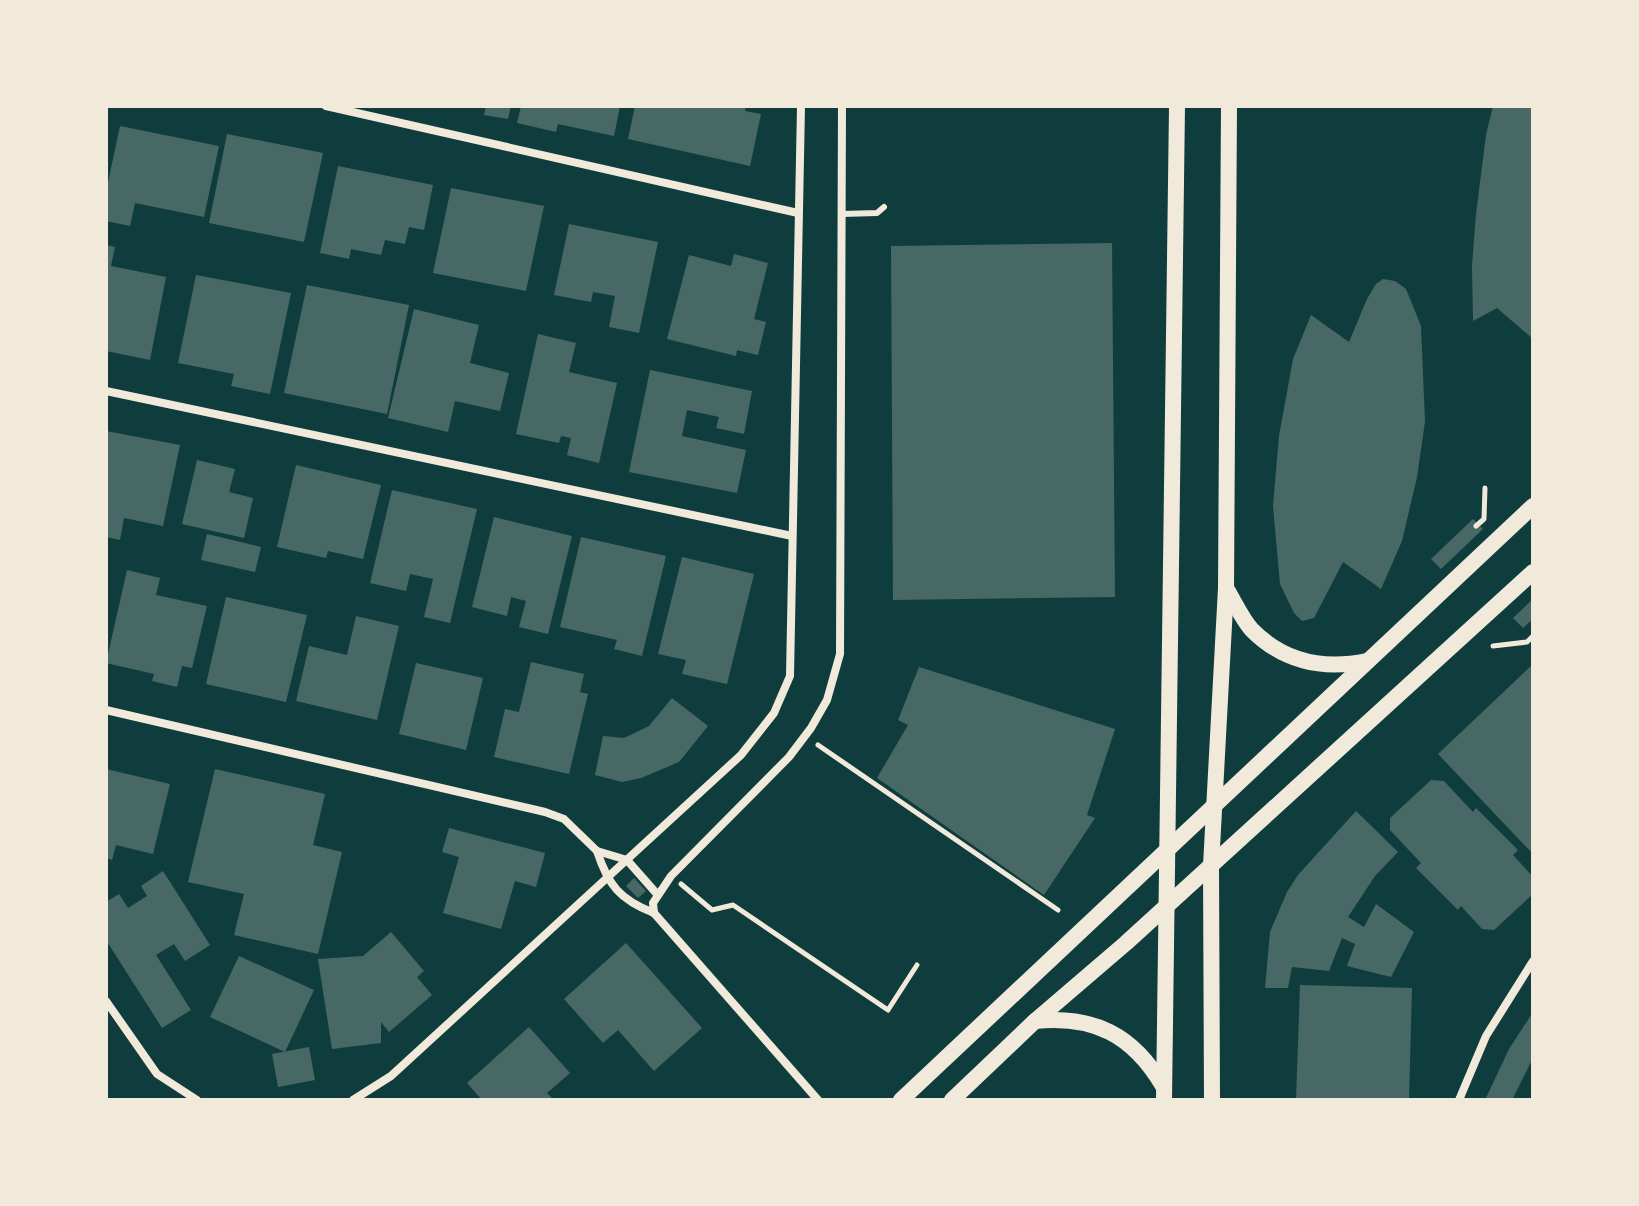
<svg xmlns="http://www.w3.org/2000/svg" width="1639" height="1206" font-family="'Noto Sans',sans-serif">
<style>
.building{fill:#486865}
.lines{fill:none;stroke-linecap:round;stroke-linejoin:round}
.path{stroke:#f1e9da;stroke-width:5}
.service{stroke:#f1e9da;stroke-width:6}
.minor{stroke:#f1e9da;stroke-width:8}
.secondary{stroke:#f1e9da;stroke-width:16}
</style>
<rect width="100%" height="100%" fill="#0f3d3e"/>
<g class="building">
<polygon points="486,106 511,106 508,119 484,115"/>
<polygon points="521,106 620,106 614,136 558,124 556,132 517,123"/>
<polygon points="635,106 746,106 745,111 761,114 750,166 628,139"/>
<polygon points="1493,106 1533,106 1533,339 1497,308 1473,321 1472,265 1476,214 1486,135"/>
<polygon points="120,126 219,146 204,217 135,203 130,226 106,221 106,192"/>
<polygon points="227,134 323,153 304,242 209,223"/>
<polygon points="338,166 433,185 424,230 409,227 405,244 385,240 381,255 351,249 349,259 320,253"/>
<polygon points="451,188 544,206 526,291 433,273"/>
<polygon points="569,224 658,242 639,333 609,327 615,296 593,292 591,302 554,295"/>
<polygon points="1112,243 1115,597 893,600 891,246"/>
<polygon points="106,245 115,247 111,266 166,277 150,360 106,351"/>
<polygon points="734,254 768,263 754,319 766,322 758,355 737,350 736,356 667,339 689,255 731,266"/>
<polygon points="196,275 291,293 270,394 231,386 234,374 178,363"/>
<polygon points="1383,279 1395,281 1406,289 1421,326 1425,422 1417,477 1402,541 1381,589 1343,562 1314,618 1302,621 1294,613 1280,584 1273,506 1279,436 1293,359 1311,315 1349,342 1367,299 1376,284"/>
<polygon points="307,285 409,305 387,414 284,393"/>
<polygon points="414,309 479,325 470,363 509,373 500,411 455,401 448,432 388,418"/>
<polygon points="538,334 576,343 569,372 617,383 599,463 567,455 571,438 561,436 559,443 516,434"/>
<polygon points="650,370 752,391 744,434 716,428 719,417 687,410 682,436 746,450 737,493 629,472"/>
<polygon points="106,431 180,445 163,526 124,518 120,540 106,537"/>
<polygon points="197,460 235,469 229,492 253,498 244,538 182,524"/>
<polygon points="296,465 381,485 363,559 328,551 326,558 277,547"/>
<polygon points="392,490 477,509 450,623 424,617 433,579 410,574 406,591 370,583"/>
<polygon points="494,517 572,536 548,634 519,627 526,601 511,597 507,616 472,607"/>
<polygon points="1473,519 1483,529 1441,569 1431,559"/>
<polygon points="207,534 261,547 255,572 201,560"/>
<polygon points="581,537 666,556 642,656 614,649 617,640 560,627"/>
<polygon points="682,557 754,574 727,684 682,674 686,660 658,654"/>
<polygon points="127,570 160,578 156,595 207,606 192,668 182,666 177,687 152,681 154,674 106,663"/>
<polygon points="226,597 307,615 286,702 206,684"/>
<polygon points="1533,599 1533,619 1523,628 1513,618"/>
<polygon points="356,616 399,626 377,720 296,701 309,646 347,655"/>
<polygon points="531,662 584,674 580,692 588,694 569,774 494,757 505,709 519,712"/>
<polygon points="416,663 483,678 466,750 399,734"/>
<polygon points="1533,664 1533,854 1438,754"/>
<polygon points="919,667 1115,729 1087,815 1095,818 1044,895 877,778 908,725 898,720"/>
<polygon points="672,698 708,726 679,762 641,778 622,782 595,775 603,736 624,738 649,726"/>
<polygon points="106,769 170,784 153,854 116,845 112,860 106,858"/>
<polygon points="215,769 325,794 313,845 342,852 318,954 234,935 244,894 188,882"/>
<polygon points="1431,780 1444,781 1473,812 1476,808 1518,850 1513,855 1533,877 1533,894 1494,930 1482,929 1461,906 1458,910 1416,868 1421,863 1390,830 1390,818"/>
<polygon points="1356,811 1398,852 1375,876 1348,917 1364,927 1376,904 1414,932 1391,977 1347,966 1355,944 1342,938 1329,971 1292,967 1288,988 1265,988 1270,932 1287,892 1298,875"/>
<polygon points="449,828 545,853 536,887 515,881 501,929 443,913 459,857 442,852"/>
<polygon points="163,871 210,945 185,961 174,944 156,955 191,1010 162,1028 106,940 106,902 119,894 128,908 147,896 141,886"/>
<polygon points="634,878 646,891 638,898 626,886"/>
<polygon points="391,932 424,971 417,977 432,995 389,1032 381,1022 381,1043 332,1049 318,959 363,956"/>
<polygon points="626,943 702,1028 654,1071 618,1030 603,1043 564,999"/>
<polygon points="239,956 314,990 285,1052 210,1017"/>
<polygon points="1300,985 1412,988 1409,1100 1296,1100"/>
<polygon points="1533,1012 1533,1058 1512,1100 1485,1100 1509,1049"/>
<polygon points="529,1027 570,1073 547,1093 554,1100 482,1100 467,1083"/>
<polygon points="309,1047 315,1080 278,1087 272,1054"/>
</g>
<g class="lines">
<g class="path">
<polyline points="1476,526 1484,519 1485,488"/>
<polyline points="1493,646 1527,642 1533,636"/>
<polyline points="818,745 1058,910"/>
<polyline points="681,884 712,910 733,905 888,1010 917,965"/>
</g>
<polyline class="service" points="842,214 877,213 884,207"/>
<g class="minor">
<polyline points="326,106 798,213"/>
<polyline points="106,391 792,536"/>
<polyline points="106,710 545,812 564,819 597,851 627,860 657,894"/>
<path d="M 597,851 C 608,885 620,900 654,913 L 818,1100"/>
<polyline points="654,913 653,903 671,876 789,757 811,728 827,700 840,654 842,106"/>
<polyline points="106,1001 157,1074 197,1100"/>
<polyline points="353,1100 391,1076 741,755 774,713 790,676 801,106"/>
<polyline points="1459,1100 1486,1036 1533,961"/>
</g>
<g class="secondary">
<path d="M 1226,588 C 1234,601 1242,619 1252,630 C 1284,662 1324,670 1367,661"/>
<path d="M 1035,1021 C 1094,1015 1133,1035 1163,1086"/>
<polyline points="901,1100 1533,506"/>
<polyline points="952,1100 1035,1021 1126,943 1533,572"/>
<polyline points="1164,1100 1177,106"/>
<polyline points="1212,1100 1211,866 1226,588 1229,106"/>
</g>
</g>
<rect width="1639" height="1206" fill="none" stroke="#f1e9da" stroke-width="216"/>
</svg>
